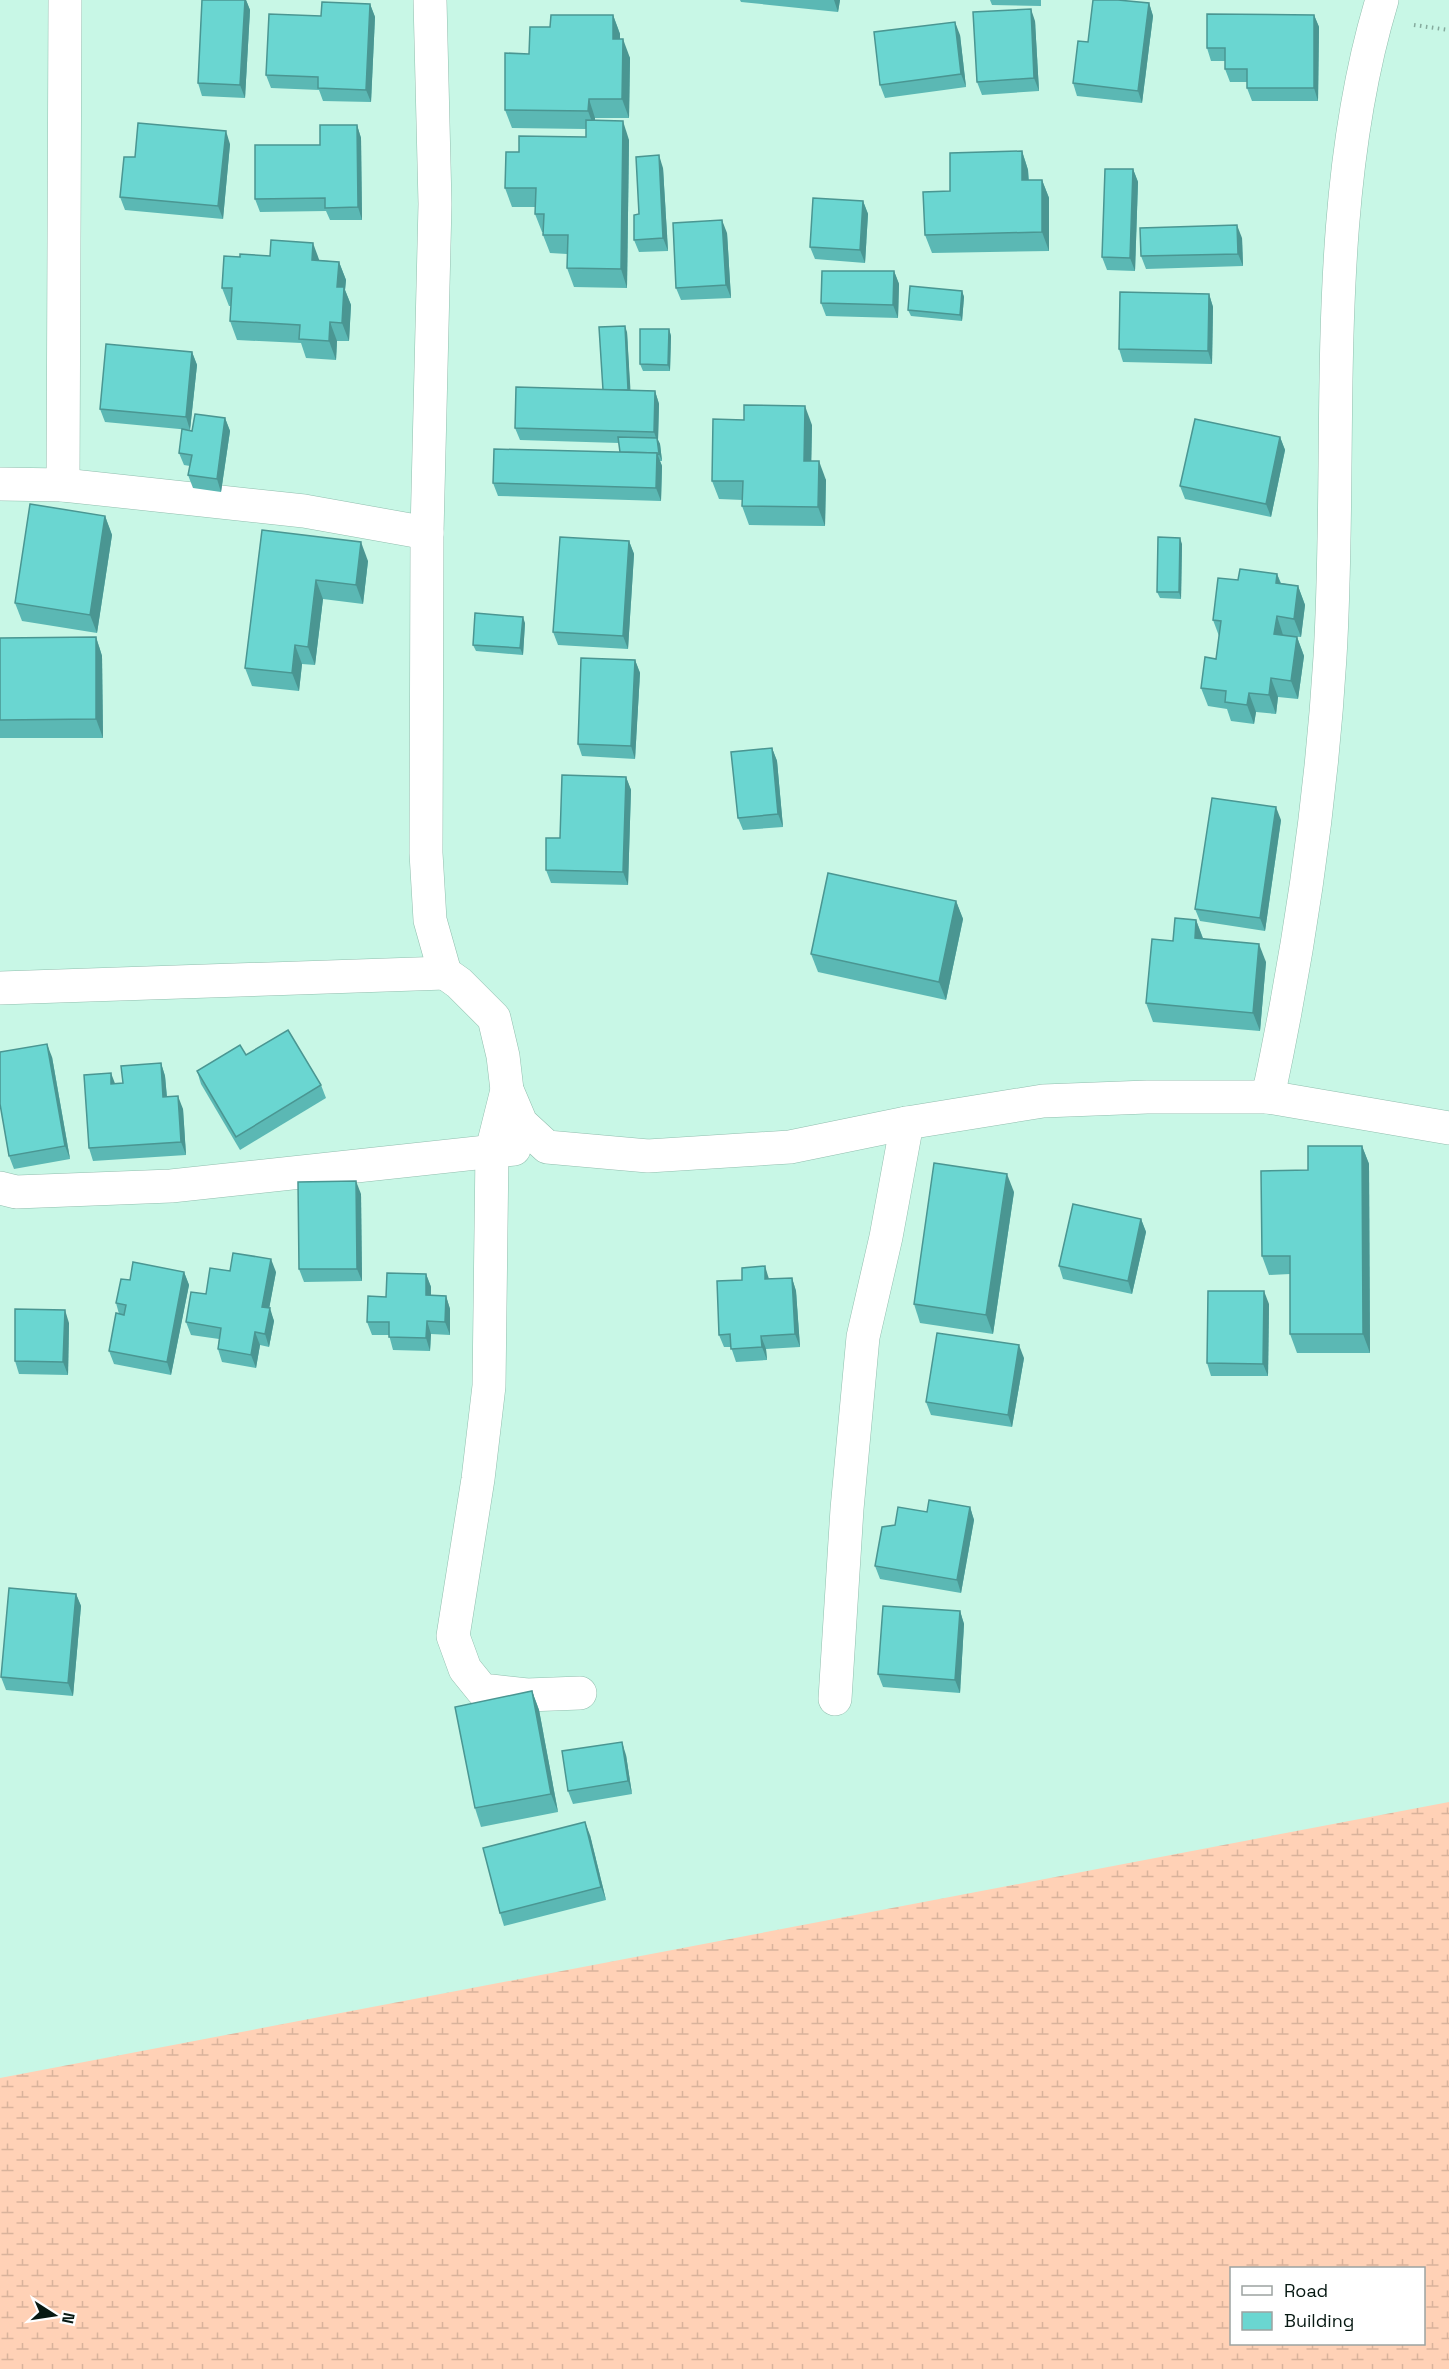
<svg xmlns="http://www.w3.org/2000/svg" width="1449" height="2369" font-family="'Space Grotesk',sans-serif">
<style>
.wetland{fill:url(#wetland-marsh);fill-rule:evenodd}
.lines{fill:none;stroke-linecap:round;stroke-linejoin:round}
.minor-casing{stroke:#91beae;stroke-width:34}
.path{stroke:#85aa9d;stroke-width:4;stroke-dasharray:1.5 4.5;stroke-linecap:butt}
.minor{stroke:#fff;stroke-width:33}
.wall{fill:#5bb8b4}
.shaded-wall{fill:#4a9692}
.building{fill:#6ad6d1;stroke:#4a9692;stroke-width:1.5}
</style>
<defs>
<pattern id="wetland-marsh" width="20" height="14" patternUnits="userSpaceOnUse" patternTransform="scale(1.5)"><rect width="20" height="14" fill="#ffd1b6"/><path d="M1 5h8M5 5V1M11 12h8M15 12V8" fill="none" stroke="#d9b39c"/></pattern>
</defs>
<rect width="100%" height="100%" fill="#c8f7e6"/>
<path class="wetland" d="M 1449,1802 L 1449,2369 L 0,2369 L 0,2078 ZM 1232,2268 L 1424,2268 L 1424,2344 L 1232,2344 Z"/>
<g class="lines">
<defs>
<g id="minor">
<polyline points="430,0 435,204 427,533 426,853 430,920 445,973 459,983 494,1018 503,1056 507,1090 521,1123 547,1147 648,1156 790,1147 907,1123 1043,1101 1147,1097 1268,1097 1449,1128"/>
<polyline points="0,484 63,485 304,511 427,533"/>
<polyline points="63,485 65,0"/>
<polyline points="0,988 445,973"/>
<polyline points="507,1090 492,1150 489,1386 478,1479 453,1636 465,1669 482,1690 527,1695 580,1693"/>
<path d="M 1268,1097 C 1299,952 1321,805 1330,657 C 1343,442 1319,208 1382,0"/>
<polyline points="0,1188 16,1192 171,1186 514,1149"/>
<polyline points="835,1699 847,1509 863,1337 886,1237 907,1123"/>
</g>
</defs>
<use href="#minor" class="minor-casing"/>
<polyline class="path" points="1414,25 1449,30"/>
<use href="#minor" class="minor"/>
</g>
<g class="wall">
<polygon points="202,0 246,0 250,10 245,98 202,96 198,83"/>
<polygon points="740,0 840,0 838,12 741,2"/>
<polygon points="990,0 1041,0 1041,6 992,5"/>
<polygon points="1149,3 1153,16 1142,103 1077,96 1073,83"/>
<polygon points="370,4 375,17 371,102 323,101 319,90 271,88 266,75 321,16"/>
<polygon points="613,15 620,34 620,39 630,58 629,118 595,118 595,120 629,140 627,288 574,287 567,268 567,254 550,253 543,235 543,232 542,232 535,214 535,207 512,207 505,188 519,152 586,137 586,129 512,128 505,110 529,54 550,27"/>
<polygon points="1314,15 1319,27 1318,101 1252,101 1247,88 1247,82 1230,82 1225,69 1225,61 1211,61 1207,48"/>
<polygon points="1035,21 1039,91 982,95 977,82"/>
<polygon points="960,35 966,87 885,98 880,85"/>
<polygon points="357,125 361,138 362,220 330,220 326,211 260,212 255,199 320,145"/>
<polygon points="230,144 223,219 125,210 120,197"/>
<polygon points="1022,151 1028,170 1029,180 1042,180 1049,198 1049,251 932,253 925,235 950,191"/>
<polygon points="663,168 668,251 639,252 634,240 639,214"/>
<polygon points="1133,169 1138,182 1135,271 1107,270 1102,257"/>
<polygon points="863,201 868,214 865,263 815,259 810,247"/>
<polygon points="727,233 731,298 681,300 676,288"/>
<polygon points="1242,238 1243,266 1146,269 1141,256"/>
<polygon points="319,260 339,262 346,280 345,290 351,305 349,341 337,341 336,360 306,358 301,343 237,340 230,321 231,306 229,306 222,288"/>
<polygon points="894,271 899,284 898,318 826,316 821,303"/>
<polygon points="962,291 964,297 962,321 911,316 908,310"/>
<polygon points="1209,294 1213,307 1212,364 1123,362 1119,349"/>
<polygon points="669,329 671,336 670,371 643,371 640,364"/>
<polygon points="627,332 630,390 655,391 659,404 658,440 660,444 662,461 660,461 662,466 661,501 498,496 493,483 620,452 619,443 520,440 515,428 603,390"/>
<polygon points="192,352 197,365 190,430 105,422 100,409"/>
<polygon points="225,418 230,431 221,492 193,488 188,475 190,466 184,465 179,453 192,431"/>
<polygon points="812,425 811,461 826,480 825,526 749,525 742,506 743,500 719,499 712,481"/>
<polygon points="1280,437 1285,450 1271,517 1185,499 1180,486"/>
<polygon points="105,516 112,535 97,633 22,621 15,603"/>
<polygon points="262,530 368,561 363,604 323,599 315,665 302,664 299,691 252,686 245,668"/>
<polygon points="629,541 634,554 628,649 558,645 553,632"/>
<polygon points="1182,544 1181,599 1160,598 1157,592"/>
<polygon points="1277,574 1281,583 1298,586 1305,605 1301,637 1283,636 1297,637 1304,656 1298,699 1278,697 1276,714 1256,712 1254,724 1231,721 1227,709 1208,706 1201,688 1216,659 1219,636 1213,620 1238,580"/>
<polygon points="525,623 523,655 476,651 473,645"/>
<polygon points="96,637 102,656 103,738 0,738 0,638"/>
<polygon points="635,660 640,673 635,759 582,756 578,744"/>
<polygon points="772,748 777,761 783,827 743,830 738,818"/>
<polygon points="626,777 631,790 628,885 551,883 546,870 560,838"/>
<polygon points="1281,820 1265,931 1200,921 1195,909"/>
<polygon points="956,901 963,919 946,1000 818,972 811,954"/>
<polygon points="1196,920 1203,938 1266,962 1260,1031 1153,1022 1146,1003 1173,941"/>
<polygon points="52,1057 70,1159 14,1169 9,1156"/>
<polygon points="161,1063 165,1076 167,1097 183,1109 186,1155 93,1161 89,1148 115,1084 123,1083"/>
<polygon points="197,1071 321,1085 326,1098 240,1150 201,1084"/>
<polygon points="1362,1146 1369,1164 1370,1353 1297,1353 1290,1334 1290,1274 1269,1275 1262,1256 1308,1170"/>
<polygon points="1014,1192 993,1334 920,1323 914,1304"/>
<polygon points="361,1194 362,1281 304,1282 299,1269"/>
<polygon points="1141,1219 1146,1232 1132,1294 1063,1279 1059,1266"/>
<polygon points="230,1271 276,1272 269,1308 274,1321 269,1347 260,1345 256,1368 222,1362 218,1349 219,1339 191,1335 186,1322 206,1294"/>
<polygon points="184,1272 189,1285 171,1375 114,1364 109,1351 119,1314 116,1303"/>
<polygon points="426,1274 431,1287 431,1295 446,1296 450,1309 450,1335 431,1334 430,1351 393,1350 389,1335 372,1335 367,1322 386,1297"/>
<polygon points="792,1278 796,1291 800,1347 766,1349 767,1360 736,1362 731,1347 724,1347 719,1335 769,1279"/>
<polygon points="1269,1304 1268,1376 1211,1376 1207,1363"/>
<polygon points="69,1323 68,1375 19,1374 15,1361"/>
<polygon points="1024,1358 1012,1427 931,1415 926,1402"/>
<polygon points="970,1507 974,1520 961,1593 880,1579 875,1566 895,1525 927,1512"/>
<polygon points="76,1594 81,1606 73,1696 6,1690 1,1677"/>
<polygon points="960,1611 964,1624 960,1693 883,1687 878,1674"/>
<polygon points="532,1691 539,1710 558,1812 481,1827 475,1808"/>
<polygon points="626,1755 632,1794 573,1804 568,1791"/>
<polygon points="590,1835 606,1900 504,1926 500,1913"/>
</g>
<g class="shaded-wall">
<polygon points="245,0 246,0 250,10 245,98 240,85"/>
<polygon points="834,0 840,0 838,12"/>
<polygon points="1149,3 1153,16 1142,103 1138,91"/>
<polygon points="370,4 375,17 371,102 366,90"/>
<polygon points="1031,9 1035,21 1039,91 1034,78"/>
<polygon points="613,15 620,34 620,58 613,39"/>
<polygon points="1314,15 1319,27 1318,101 1314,88"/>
<polygon points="955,22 960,35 966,87 961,74"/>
<polygon points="623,39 630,58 629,118 622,99"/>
<polygon points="589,99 595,118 595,130 588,111"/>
<polygon points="623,121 629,140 627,288 621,269"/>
<polygon points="357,125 361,138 362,220 358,207"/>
<polygon points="226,131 230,144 223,219 218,206"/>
<polygon points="1022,151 1028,170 1029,199 1022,180"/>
<polygon points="659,155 663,168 668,251 663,238"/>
<polygon points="1133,169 1138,182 1135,271 1130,258"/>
<polygon points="1042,180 1049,198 1049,251 1042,232"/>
<polygon points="863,201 868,214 865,263 860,250"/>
<polygon points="722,220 727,233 731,298 726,285"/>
<polygon points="1237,225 1242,238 1243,266 1238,254"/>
<polygon points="313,243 320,262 312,260"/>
<polygon points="339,262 346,280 345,290 351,305 349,341 342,323 337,287"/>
<polygon points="894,271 899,284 898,318 893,305"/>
<polygon points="962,291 964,297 962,321 960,315"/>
<polygon points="1209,294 1213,307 1212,364 1208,351"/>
<polygon points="330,322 337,341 336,360 329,341"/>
<polygon points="625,326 627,332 631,399 628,392"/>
<polygon points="669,329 671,336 670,371 668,365"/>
<polygon points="192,352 197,365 190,430 186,417"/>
<polygon points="655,391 659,404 658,440 660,444 662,461 659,454 658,444 654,432"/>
<polygon points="805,406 812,425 811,480 804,461"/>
<polygon points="225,418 230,431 221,492 217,479"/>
<polygon points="1280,437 1285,450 1271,517 1266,504"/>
<polygon points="657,453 662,466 661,501 656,488"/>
<polygon points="819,461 826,480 825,526 818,507"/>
<polygon points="105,516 112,535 97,633 90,615"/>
<polygon points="1180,538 1182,544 1181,599 1179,592"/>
<polygon points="629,541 634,554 628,649 623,636"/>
<polygon points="361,542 368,561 363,604 356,585"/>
<polygon points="1277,574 1284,593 1276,583"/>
<polygon points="316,580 323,599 315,665 308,647"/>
<polygon points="1298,586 1305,605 1301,637 1294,619"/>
<polygon points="1277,616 1283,635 1281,653 1274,634"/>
<polygon points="523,617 525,623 523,655 520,648"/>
<polygon points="96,637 102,656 103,738 96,719"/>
<polygon points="1297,637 1304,656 1298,699 1291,681"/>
<polygon points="295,645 302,664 299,691 292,673"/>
<polygon points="635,660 640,673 635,759 631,746"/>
<polygon points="1271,678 1278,697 1276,714 1269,695"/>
<polygon points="1249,693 1256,712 1254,724 1247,705"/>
<polygon points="772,748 777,761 783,827 778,814"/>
<polygon points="626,777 631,790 628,885 623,872"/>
<polygon points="1276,807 1281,820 1265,931 1260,918"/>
<polygon points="956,901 963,919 946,1000 939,982"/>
<polygon points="1196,920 1203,939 1195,938"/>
<polygon points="1259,944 1266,962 1260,1031 1253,1013"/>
<polygon points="47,1044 52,1057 70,1159 65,1146"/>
<polygon points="161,1063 165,1076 168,1110 163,1097"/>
<polygon points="111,1073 116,1086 111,1084"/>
<polygon points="178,1096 183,1109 186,1155 181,1142"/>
<polygon points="1362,1146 1369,1164 1370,1353 1363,1334"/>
<polygon points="1007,1174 1014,1192 993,1334 986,1315"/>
<polygon points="356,1181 361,1194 362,1281 357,1269"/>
<polygon points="1141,1219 1146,1232 1132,1294 1128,1281"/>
<polygon points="271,1259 276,1272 267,1320 262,1307"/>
<polygon points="765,1266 769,1279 765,1279"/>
<polygon points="184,1272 189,1285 171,1375 167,1362"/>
<polygon points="426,1274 431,1287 431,1308 426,1295"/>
<polygon points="792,1278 796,1291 800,1347 795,1334"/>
<polygon points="1264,1291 1269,1304 1268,1376 1263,1364"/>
<polygon points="446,1296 450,1309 450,1335 445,1322"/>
<polygon points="270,1308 274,1321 269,1347 265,1334"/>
<polygon points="65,1310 69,1323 68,1375 63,1362"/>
<polygon points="427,1321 431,1334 430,1351 426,1338"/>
<polygon points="255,1332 260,1345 256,1368 251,1355"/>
<polygon points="761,1336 766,1349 767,1360 762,1347"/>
<polygon points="1019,1345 1024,1358 1012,1427 1008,1415"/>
<polygon points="970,1507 974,1520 961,1593 957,1580"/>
<polygon points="76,1594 81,1606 73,1696 68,1683"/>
<polygon points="960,1611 964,1624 960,1693 955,1680"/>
<polygon points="532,1691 539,1710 558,1812 551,1794"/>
<polygon points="622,1742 626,1755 632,1794 628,1781"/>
<polygon points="585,1822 590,1835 606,1900 601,1887"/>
</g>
<g class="building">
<polygon points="202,0 245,0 240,85 198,83"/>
<polygon points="1093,0 1118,0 1149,3 1138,91 1073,83 1078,41 1088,42"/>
<polygon points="322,2 370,4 366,90 318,88 318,77 266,75 269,14 321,16"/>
<polygon points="1031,9 1034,78 977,82 973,12"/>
<polygon points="1207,14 1314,15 1314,88 1247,88 1247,69 1225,69 1225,48 1207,48"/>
<polygon points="551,15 613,15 613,39 623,39 622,99 589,99 588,111 505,110 505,53 529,54 530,27 550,27"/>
<polygon points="955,22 961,74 880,85 874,32"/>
<polygon points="586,120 623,121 621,269 567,268 568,235 543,235 544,214 535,214 536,188 505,188 506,152 519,152 519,136 586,137"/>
<polygon points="138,123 226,131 218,206 120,197 124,157 135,157"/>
<polygon points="320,125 357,125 358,207 325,208 325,198 255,199 255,145 320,145"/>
<polygon points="1022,151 1022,180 1042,180 1042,232 925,235 923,192 950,191 950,153"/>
<polygon points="659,155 663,238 634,240 634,215 639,214 636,157"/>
<polygon points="1105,169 1133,169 1130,258 1102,257"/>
<polygon points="813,198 863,201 860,250 810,247"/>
<polygon points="722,220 726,285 676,288 673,223"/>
<polygon points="1237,225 1238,254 1141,256 1140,228"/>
<polygon points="271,240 313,243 312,260 339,262 337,287 344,287 342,323 330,322 329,341 299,339 300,325 230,321 232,288 222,288 224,256 240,257 240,254 270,256"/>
<polygon points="822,271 894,271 893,305 821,303"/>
<polygon points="910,286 962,291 960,315 908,310"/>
<polygon points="1120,292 1209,294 1208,351 1119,349"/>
<polygon points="625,326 628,390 603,390 599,327"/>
<polygon points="640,329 669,329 668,365 640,364"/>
<polygon points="106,344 192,352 186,417 100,409"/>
<polygon points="516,387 655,391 654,432 515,428"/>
<polygon points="744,405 805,406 804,461 819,461 818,507 742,506 743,481 712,481 713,419 744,420"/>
<polygon points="195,414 225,418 217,479 188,475 192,455 179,453 182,429 192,431"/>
<polygon points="1195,419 1280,437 1266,504 1180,486"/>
<polygon points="618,437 657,438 659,454 657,455 657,453 620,452"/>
<polygon points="494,449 657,453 656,488 493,483"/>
<polygon points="30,504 105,516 90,615 15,603"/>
<polygon points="262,530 361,542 356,585 316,580 308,647 295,645 292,673 245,668"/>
<polygon points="560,537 629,541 623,636 553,632"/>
<polygon points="1158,537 1180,538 1179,592 1157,592"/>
<polygon points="1240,569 1277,574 1276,583 1298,586 1294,619 1277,616 1274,634 1297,637 1291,681 1271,678 1269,695 1249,693 1247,705 1225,702 1226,691 1201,688 1205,657 1216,659 1221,621 1213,620 1218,578 1238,580"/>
<polygon points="475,613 523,617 520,648 473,645"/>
<polygon points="96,637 96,719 0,720 0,638"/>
<polygon points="581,658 635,660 631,746 578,744"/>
<polygon points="772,748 778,814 738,818 731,752"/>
<polygon points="562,775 626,777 623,872 546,870 546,838 560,838"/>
<polygon points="1212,798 1276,807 1260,918 1195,909"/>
<polygon points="828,873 956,901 939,982 811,954"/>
<polygon points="1175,918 1196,920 1195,938 1259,944 1253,1013 1146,1003 1152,939 1173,941"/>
<polygon points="288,1030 321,1085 236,1137 197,1071 240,1045 246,1055"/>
<polygon points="47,1044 65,1146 9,1156 0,1104 0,1052"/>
<polygon points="161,1063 163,1097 178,1096 181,1142 89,1148 84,1075 111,1073 111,1084 123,1083 121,1066"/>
<polygon points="1308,1146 1362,1146 1363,1334 1290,1334 1290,1256 1262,1256 1261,1171 1308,1170"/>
<polygon points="934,1163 1007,1174 986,1315 914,1304"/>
<polygon points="356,1181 357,1269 299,1269 298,1182"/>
<polygon points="1073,1204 1141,1219 1128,1281 1059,1266"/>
<polygon points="233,1253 271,1259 262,1307 270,1308 265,1334 255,1332 251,1355 218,1349 221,1328 186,1322 191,1292 206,1294 210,1268 230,1271"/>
<polygon points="133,1262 184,1272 167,1362 109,1351 116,1313 124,1315 126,1305 116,1303 121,1279 130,1280"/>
<polygon points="765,1266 765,1279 792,1278 795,1334 761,1336 762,1347 731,1349 730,1334 719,1335 717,1281 742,1280 742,1268"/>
<polygon points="387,1273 426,1274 426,1295 446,1296 445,1322 427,1321 426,1338 389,1337 389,1322 367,1322 368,1296 386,1297"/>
<polygon points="1208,1291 1264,1291 1263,1364 1207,1363"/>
<polygon points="15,1309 65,1310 63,1362 15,1361"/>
<polygon points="937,1333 1019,1345 1008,1415 926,1402"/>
<polygon points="929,1500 970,1507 957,1580 875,1566 882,1527 895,1525 898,1507 927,1512"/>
<polygon points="9,1588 76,1594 68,1683 1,1677"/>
<polygon points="883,1606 960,1611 955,1680 878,1674"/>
<polygon points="532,1691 551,1794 475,1808 455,1707"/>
<polygon points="622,1742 628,1781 568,1791 562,1751"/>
<polygon points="585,1822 601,1887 500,1913 483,1848"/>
</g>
<rect x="1230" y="2267" width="195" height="78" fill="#ffffff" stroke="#9ca3a1" stroke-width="1.5"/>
<rect x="1242" y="2286" width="30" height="9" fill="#ffffff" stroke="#9ca3a1" stroke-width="1.5"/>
<text x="1284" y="2297" font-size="18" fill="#071913">Road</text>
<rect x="1242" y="2312" width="30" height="18" fill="#6ad6d1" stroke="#9ca3a1" stroke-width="1.5"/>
<text x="1284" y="2327" font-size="18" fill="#071913">Building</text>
<g transform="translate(54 2315) rotate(102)" stroke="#ffffff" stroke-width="4.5" paint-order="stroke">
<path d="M0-4.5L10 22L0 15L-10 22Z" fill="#071913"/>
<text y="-9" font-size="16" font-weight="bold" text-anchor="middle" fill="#071913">N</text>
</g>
</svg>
